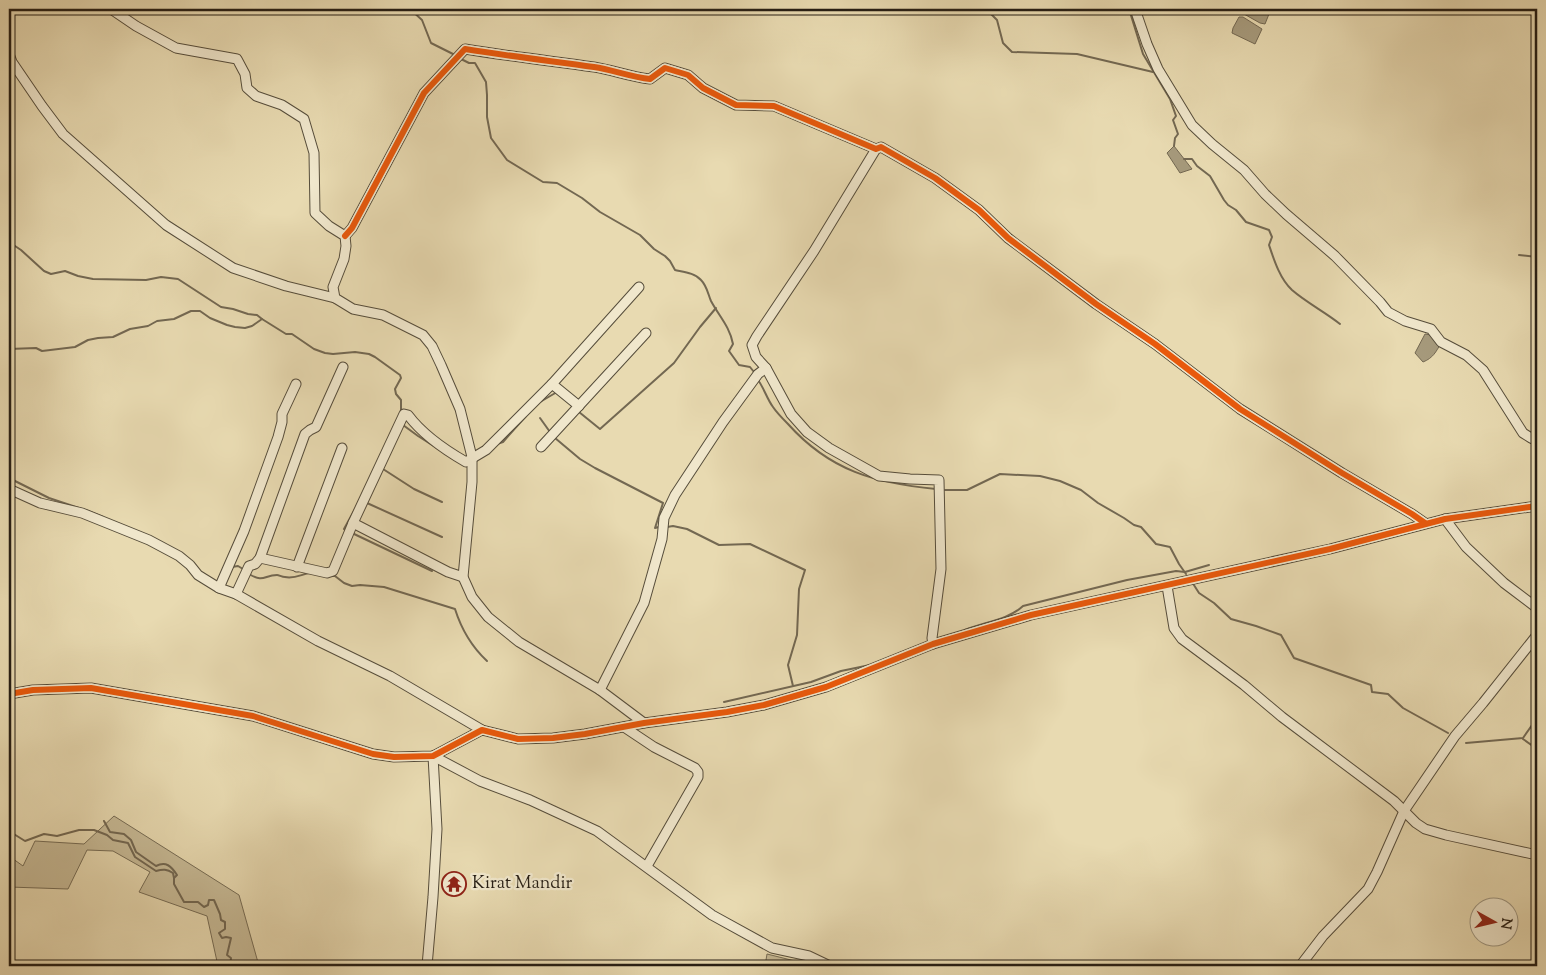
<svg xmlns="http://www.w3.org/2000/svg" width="1546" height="975" font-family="'Sorts Mill Goudy',serif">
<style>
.green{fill:#c7ba96;stroke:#766c55}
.water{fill:#a69a7c;stroke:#736852}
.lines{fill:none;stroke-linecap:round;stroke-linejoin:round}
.stream{stroke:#736852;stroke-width:2}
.minor-casing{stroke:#564d3b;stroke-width:11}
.minor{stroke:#f0e7cc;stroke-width:9}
.cycleway-casing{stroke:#f0e7cc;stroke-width:9}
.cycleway{stroke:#e8590c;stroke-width:6}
.labels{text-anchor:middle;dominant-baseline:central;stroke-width:4.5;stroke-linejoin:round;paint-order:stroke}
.poi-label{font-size:18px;fill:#261e14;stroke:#f0e7cc;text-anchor:start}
</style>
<rect width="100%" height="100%" fill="#e8dab1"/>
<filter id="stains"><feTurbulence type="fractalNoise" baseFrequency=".004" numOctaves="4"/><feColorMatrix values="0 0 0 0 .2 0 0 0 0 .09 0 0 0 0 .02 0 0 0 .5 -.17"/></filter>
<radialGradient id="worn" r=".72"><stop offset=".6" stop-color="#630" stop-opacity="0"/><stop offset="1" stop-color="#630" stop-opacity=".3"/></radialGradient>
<g class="green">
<polygon points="114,816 239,895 259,966 218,966 207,916 139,892 150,872 113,851 87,850 68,889 9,887 9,856 23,866 35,841 84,844"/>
<polygon points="767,954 803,963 802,966 765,966"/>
</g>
<g class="water">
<polygon points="1246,9 1271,9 1265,24 1260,23 1244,14"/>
<polygon points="1239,17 1243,17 1262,29 1255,44 1232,33 1233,28"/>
<polygon points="1174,146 1192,169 1180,173 1167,153"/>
<path d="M 1425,334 L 1431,335 L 1441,343 C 1436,352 1433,358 1423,362 L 1415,353 Z"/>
</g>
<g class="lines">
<g class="stream">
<polyline points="410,9 422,20 431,43 455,55"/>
<polyline points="976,9 990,13 997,20 1003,43 1012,52 1077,54 1153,72"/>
<polyline points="1129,9 1143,54 1170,99 1176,116 1173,120 1178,134 1175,138 1174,146"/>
<path d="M 461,59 L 469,63 L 475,63 L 486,82 L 487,95 L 487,117 L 491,138 L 507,160 L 543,182 L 557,183 L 582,198 L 600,212 L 640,235 L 654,249 L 665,256 L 670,261 L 675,270 C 684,272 695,273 701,280 C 707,286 708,294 711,301 C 719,316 730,327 733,344 L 729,351 L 739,365 L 750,367 L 754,372"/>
<path d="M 1184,159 L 1192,159 L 1197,166 L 1210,176 L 1224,200 L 1228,205 L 1236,210 L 1246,222 L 1269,230 L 1272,237 L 1269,245 C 1274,260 1280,279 1292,290 C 1307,303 1325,312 1340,324"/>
<polyline points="9,242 21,250 44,271 51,274 65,271 78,276 93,279 146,280 161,277 178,279 221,307 233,309 248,314 257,315 262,319"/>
<polyline points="1519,255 1537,257"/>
<polyline points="9,349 36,348 42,351 75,347 88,340 98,338 113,337 130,329 148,326 157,321 174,319 191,311 200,311 210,318 227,325 235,327 245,328 252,326 262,319 286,334 292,334 314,349 325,353 333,354 355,352 369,354 375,357 400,375 401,378 395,389 396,394 401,400 401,413"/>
<path d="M 758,380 C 764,388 767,399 773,407 C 777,413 783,419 788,424 C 830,471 875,483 936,489"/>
<polyline points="540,402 557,392"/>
<polyline points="579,412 600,429 674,363 700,327 716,308"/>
<polyline points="540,418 550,432"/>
<polyline points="403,425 418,436 443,452"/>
<polyline points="555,438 580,459 595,468 663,503 655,528 659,527"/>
<polyline points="497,444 503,442 526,416"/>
<polyline points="383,469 414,489 442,502"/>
<polyline points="9,478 49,498 88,511 103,517"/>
<polyline points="945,490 967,490 1000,474 1040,476 1060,481 1081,490 1098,503 1124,518 1134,525 1141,527 1156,544 1170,547 1179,564 1186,574"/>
<polyline points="367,503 442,537"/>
<polyline points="667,527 673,526 687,529 719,545 750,544 805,570 799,589 797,635 788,665 793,686"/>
<polyline points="346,530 344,529 355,509"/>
<polyline points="352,533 432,571"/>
<polyline points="232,567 238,566 243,569"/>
<path d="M 249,574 C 264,583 264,575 277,575 C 279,575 282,577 285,577 C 294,579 300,575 309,573"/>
<path d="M 331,576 L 335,576 L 344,583 L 352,586 L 360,585 L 384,587 L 455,609 C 461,628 472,647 487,661"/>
<polyline points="1192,582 1199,593 1214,603 1231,619 1256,626 1281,635 1294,658 1371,685 1372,692 1388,694 1403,708 1448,733"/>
<path d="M 965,630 C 984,622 1008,620 1023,606 L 1127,580 L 1176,571 L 1185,572 L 1209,565"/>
<polyline points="724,702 811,682 841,671 870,665"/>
<polyline points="1523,739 1537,749"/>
<polyline points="1466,743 1523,738 1537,718"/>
<path d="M 104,821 L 110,832 L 124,834 L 131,840 L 136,852 L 156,866 C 166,861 171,866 177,875 L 174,878 L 174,884 L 184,902 L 198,902 L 204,907 L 208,905 L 209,900 L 214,900 L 220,914 L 221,920 L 225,922 L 225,929 L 219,933 L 222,938 L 226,937 L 231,938 L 227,955 L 231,958 L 230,966"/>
<path d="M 9,831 L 25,841 L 44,834 L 57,836 L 79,830 L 94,830 L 107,835 L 113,840 L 128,843 L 135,857 L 156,871 C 163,869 167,869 173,873 L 174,878"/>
</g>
<defs>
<g id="minor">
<polyline points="111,9 136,26 176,48 237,59 245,74 247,88 256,96 282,105 304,119 314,153 315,213 329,226 345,236 346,246 344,259 333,287 335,298 353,309 383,315 423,335 432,346 441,365 460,409 472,457 472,482 463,577 472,597 488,617 519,642 600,690 644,723"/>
<polyline points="1135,9 1147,44 1158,69 1192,125 1212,144 1244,170 1265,194 1286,214 1335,256 1380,302 1388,312 1405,321 1431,329 1441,342 1466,355 1483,370 1523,433 1531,438 1537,441"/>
<polyline points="9,54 12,62 42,106 63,134 166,225 233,268 286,286 335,298"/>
<polyline points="876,149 814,251 757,336 752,345 756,357 766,368 791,414 807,432 829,448 879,476 910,479 939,480 941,569 932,638 933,644"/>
<path d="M 345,236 L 352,228 L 424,93 L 465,49 C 508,56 551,61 594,67 C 613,70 631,77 650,79 L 665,68 L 688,75 L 703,88 L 736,105 L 774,106 L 876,149 L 881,147 L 935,178 L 979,210 L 1008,238 L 1096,304 L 1155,344 L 1240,409 L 1342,473 L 1412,514 L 1425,523"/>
<polyline points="552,384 579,406"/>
<polyline points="541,447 646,333"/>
<polyline points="9,489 40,503 82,513 149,540 179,556 190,565 198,575 219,588 236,594 318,641 390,676 482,730"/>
<polyline points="1445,519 1466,547 1504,583 1537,608"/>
<polyline points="353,523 448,572 463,577"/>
<path d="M 260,558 L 327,573 L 333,571 L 353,523 L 404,414 L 408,415 C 423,435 445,450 466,462 L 486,450 L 552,384 L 639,287"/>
<polyline points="297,567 342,448"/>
<polyline points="1167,586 1174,628 1182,639 1244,685 1282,717 1394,801 1416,823 1425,829 1446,835 1537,855"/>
<polyline points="219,588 244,531 278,437 282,422 282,414 296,384"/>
<polyline points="236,594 249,566 255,564 260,558 305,434 310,430 316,427 343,367"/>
<polyline points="600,690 644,603 662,539 664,518 675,495 723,422 758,374 766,368"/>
<polyline points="9,694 33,690 91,688 253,716 373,754 394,757 433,756 482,730 518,739 553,738 585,734 644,723 727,712 764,705 826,687 933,644 1031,615 1330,549 1445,519 1537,506"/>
<polyline points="624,727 654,747 695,768 698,772 698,777 647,866"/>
<polyline points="433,756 480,781 530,800 597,831 712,915 772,948 809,956 830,966"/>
<polyline points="427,966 433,897 437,829 433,756"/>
<polyline points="1300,966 1323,936 1368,889 1377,872 1404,811 1455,736 1483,703 1537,635"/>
</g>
</defs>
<use href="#minor" class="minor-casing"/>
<use href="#minor" class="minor"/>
<defs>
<g id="cycleway">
<path d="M 345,236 L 352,228 L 424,93 L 465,49 C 508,56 551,61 594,67 C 613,70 631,77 650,79 L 665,68 L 688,75 L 703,88 L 736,105 L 774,106 L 876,149 L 881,147 L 935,178 L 979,210 L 1008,238 L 1096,304 L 1155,344 L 1240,409 L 1342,473 L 1412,514 L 1425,523"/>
<polyline points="9,694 33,690 91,688 253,716 373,754 394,757 433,756 482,730 518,739 553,738 585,734 644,723 727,712 764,705 826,687 933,644 1031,615 1330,549 1445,519 1537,506"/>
</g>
</defs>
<use href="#cycleway" class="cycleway-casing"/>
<use href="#cycleway" class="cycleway"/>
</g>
<defs>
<symbol id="temple-ring" viewBox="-11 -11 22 22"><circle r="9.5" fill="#f0e7cc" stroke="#8f2418" stroke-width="1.5"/><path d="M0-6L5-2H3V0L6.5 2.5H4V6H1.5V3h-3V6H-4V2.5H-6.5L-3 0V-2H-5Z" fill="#8f2418"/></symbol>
</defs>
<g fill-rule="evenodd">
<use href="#temple-ring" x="440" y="870" width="28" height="28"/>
</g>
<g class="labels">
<g class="poi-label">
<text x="472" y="884">Kirat Mandir</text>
</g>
</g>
<rect width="1546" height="975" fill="none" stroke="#e8dab1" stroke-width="30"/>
<rect x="10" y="10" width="1526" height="955" fill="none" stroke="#261e14" stroke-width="2.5"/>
<rect x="15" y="15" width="1516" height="945" fill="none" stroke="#261e14"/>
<g transform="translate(1494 922) rotate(98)"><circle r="24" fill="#f0e7cc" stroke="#9f9782"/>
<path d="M0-4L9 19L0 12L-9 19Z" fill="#8f2418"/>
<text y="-8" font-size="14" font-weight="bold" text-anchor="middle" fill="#261e14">N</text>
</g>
<rect width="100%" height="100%" filter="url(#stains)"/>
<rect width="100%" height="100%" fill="url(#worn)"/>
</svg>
